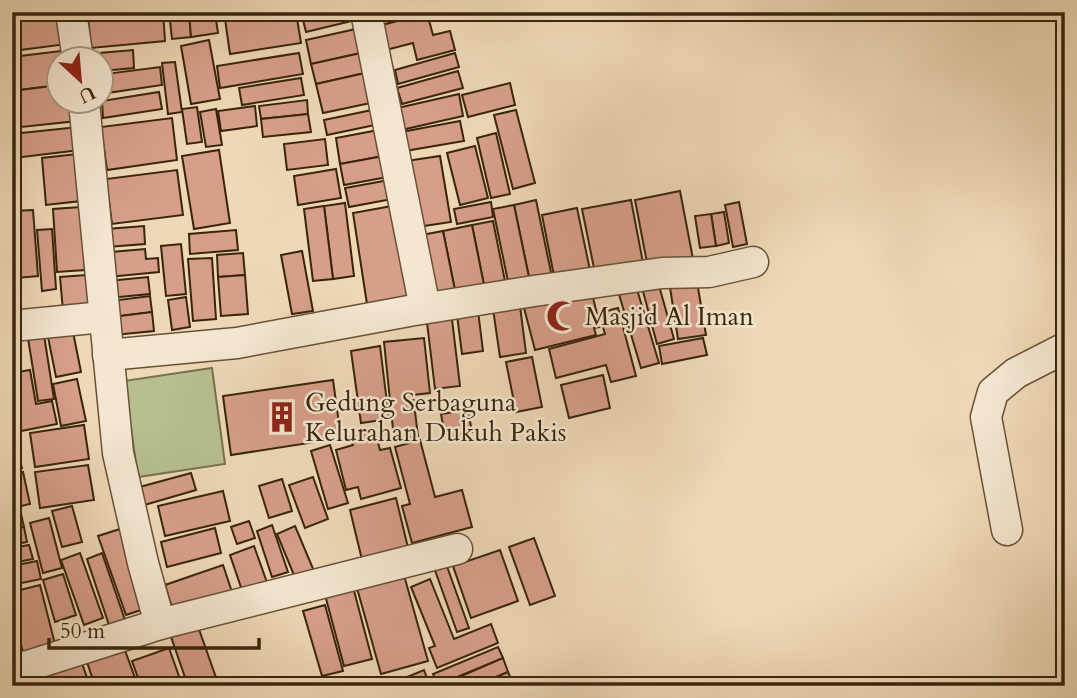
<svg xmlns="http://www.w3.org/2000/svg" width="1077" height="698" font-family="Cardo,serif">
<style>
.green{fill:#b7bf8f;stroke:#78724e;stroke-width:2}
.building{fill:#d79e89;stroke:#38250c;stroke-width:2}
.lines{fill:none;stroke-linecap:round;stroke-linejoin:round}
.minor-casing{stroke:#665236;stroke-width:33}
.minor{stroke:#f4e6d0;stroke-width:30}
.labels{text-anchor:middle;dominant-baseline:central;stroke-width:5;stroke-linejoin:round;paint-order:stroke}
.poi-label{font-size:26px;fill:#38250c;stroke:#f4e6d0;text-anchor:start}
</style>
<rect width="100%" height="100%" fill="#eed8b6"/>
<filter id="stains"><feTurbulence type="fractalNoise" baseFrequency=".00286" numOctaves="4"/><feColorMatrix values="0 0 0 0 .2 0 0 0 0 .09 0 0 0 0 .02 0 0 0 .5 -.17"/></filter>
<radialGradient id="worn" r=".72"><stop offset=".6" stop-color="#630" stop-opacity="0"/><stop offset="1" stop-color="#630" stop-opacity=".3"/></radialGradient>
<polygon class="green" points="212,368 225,464 138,477 124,381"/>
<g class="building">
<polygon points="12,12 63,12 67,44 12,51"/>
<polygon points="123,12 163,12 165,41 91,48 88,16"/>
<polygon points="169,12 189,12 191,37 172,39"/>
<polygon points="189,12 215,12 218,33 191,37"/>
<polygon points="229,12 247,12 248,17 296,12 301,43 230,54 225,19 230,19"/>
<polygon points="301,12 363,12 364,18 306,32"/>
<polygon points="374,12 427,12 427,13 375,27"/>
<polygon points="427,13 433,35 450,31 455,50 417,60 413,43 382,51 375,27"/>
<polygon points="365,27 370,51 311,64 306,40"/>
<polygon points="209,40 220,99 191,104 181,46"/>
<polygon points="69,50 70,60 60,60 60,85 12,91 12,57"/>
<polygon points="133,50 134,68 102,71 102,60 89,60 88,54"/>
<polygon points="370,51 374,71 316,84 311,64"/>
<polygon points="299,53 303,74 220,88 217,66"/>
<polygon points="455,53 459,67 398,84 395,70"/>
<polygon points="175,62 182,112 168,114 162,63"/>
<polygon points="160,67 162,85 107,93 105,74"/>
<polygon points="374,71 380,101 323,113 316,84"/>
<polygon points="458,71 463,88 402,104 397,88"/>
<polygon points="301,78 304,95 242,105 239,88"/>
<polygon points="510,83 515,105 468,117 462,95"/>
<polygon points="60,85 60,102 75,102 77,121 12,128 12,91"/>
<polygon points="159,92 162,109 103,118 102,101"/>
<polygon points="459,94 463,116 397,131 393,109"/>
<polygon points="307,100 308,114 261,119 259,106"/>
<polygon points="255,106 257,126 221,131 218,111"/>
<polygon points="197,107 202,142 187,144 182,109"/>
<polygon points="216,109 222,145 206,147 200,112"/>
<polygon points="372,110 375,125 327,135 324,120"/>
<polygon points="516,110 535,183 513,189 494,115"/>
<polygon points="308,114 311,132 263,137 261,119"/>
<polygon points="172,118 177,160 107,170 101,127"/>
<polygon points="460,121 464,141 399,152 396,133"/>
<polygon points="78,127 80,150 14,158 12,134"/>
<polygon points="384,129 389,155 340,164 336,138"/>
<polygon points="496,133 510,194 491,198 477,138"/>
<polygon points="325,139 328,165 287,170 284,144"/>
<polygon points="475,146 488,198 460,205 447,153"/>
<polygon points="219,150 230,223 194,229 182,156"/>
<polygon points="77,154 81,201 46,205 42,158"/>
<polygon points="389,155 393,176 344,185 340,164"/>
<polygon points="440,156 451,222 417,227 406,161"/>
<polygon points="336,169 341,198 298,205 294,176"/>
<polygon points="177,170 183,215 112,224 106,179"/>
<polygon points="400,178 403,197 349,207 345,188"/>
<polygon points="680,191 693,259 648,268 635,200"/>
<polygon points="536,200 553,282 531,287 514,205"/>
<polygon points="631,200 644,268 596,278 582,209"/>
<polygon points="491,202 493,217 457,224 454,209"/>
<polygon points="739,202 747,244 733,247 725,205"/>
<polygon points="345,203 354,276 333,279 324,206"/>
<polygon points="403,204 417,296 367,304 353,213"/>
<polygon points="514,205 531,287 510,291 493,209"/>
<polygon points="324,206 333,279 313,281 304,209"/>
<polygon points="81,207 85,270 57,272 53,209"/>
<polygon points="577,208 591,275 555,281 542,215"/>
<polygon points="33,210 38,276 17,278 12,211"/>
<polygon points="724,212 729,243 716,246 711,214"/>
<polygon points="711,214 716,246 700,248 695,216"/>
<polygon points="493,221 507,291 486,295 472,225"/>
<polygon points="472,225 486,295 457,300 443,231"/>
<polygon points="144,226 145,244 108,247 107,229"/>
<polygon points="52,229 56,289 42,291 37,230"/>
<polygon points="236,230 238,250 190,254 189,234"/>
<polygon points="443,231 457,300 429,306 416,236"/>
<polygon points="181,244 186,294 166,296 161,246"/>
<polygon points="145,249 146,259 158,258 159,272 109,277 111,252"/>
<polygon points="302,251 313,311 292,314 281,255"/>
<polygon points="243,253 245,275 218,277 217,255"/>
<polygon points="212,258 216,319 193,321 188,259"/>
<polygon points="86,275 89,309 63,311 60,277"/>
<polygon points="245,275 248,314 221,316 218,277"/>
<polygon points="656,275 674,339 657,344 640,280"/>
<polygon points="696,276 706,335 678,339 669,281"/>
<polygon points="148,277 150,294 109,298 108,281"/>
<polygon points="636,286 659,363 641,368 618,291"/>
<polygon points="591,289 600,327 594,328 596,335 535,350 523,304"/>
<polygon points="150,296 152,312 112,317 110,301"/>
<polygon points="186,297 190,327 172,330 168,300"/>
<polygon points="477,303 483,351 462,354 456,307"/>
<polygon points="520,306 526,353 500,357 493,309"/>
<polygon points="618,308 636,376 611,382 606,365 556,378 549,349 605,334 599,313"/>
<polygon points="451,311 460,386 435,389 426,314"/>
<polygon points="152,312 154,331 114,335 112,317"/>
<polygon points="72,327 81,372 56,377 47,332"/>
<polygon points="44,335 54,399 38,401 28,338"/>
<polygon points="424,338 430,393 413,395 418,436 394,439 384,342"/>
<polygon points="703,338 707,355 662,364 659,346"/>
<polygon points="380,346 389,419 361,423 351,351"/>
<polygon points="532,357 542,407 516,412 506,362"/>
<polygon points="30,370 36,404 52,401 57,424 16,432 12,412 12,373"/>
<polygon points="603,375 610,408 569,418 561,385"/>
<polygon points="77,379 86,421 61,426 53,384"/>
<polygon points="333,380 341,438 231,455 223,396"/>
<polygon points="468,410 472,432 445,437 441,414"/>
<polygon points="84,425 89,459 35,467 30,433"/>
<polygon points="12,430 22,468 12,471"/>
<polygon points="375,431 380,450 390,448 401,488 361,499 358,487 346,490 336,450 353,445 350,437"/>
<polygon points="420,440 435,497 462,490 472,527 412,543 402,506 410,504 395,447"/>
<polygon points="330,445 348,503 328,509 311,451"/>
<polygon points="88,465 94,500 40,508 35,472"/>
<polygon points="23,472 30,504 12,508 12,475"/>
<polygon points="191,473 196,490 141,506 136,488"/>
<polygon points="313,477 328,519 305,528 289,485"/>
<polygon points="282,479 292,511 269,518 259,486"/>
<polygon points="223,491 230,521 165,536 158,506"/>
<polygon points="396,498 410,556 364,568 350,510"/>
<polygon points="72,506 82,542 62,547 52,511"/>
<polygon points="20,509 24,527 12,529 12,511"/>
<polygon points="49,518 62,568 43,573 30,523"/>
<polygon points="249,521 255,538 237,544 231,527"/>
<polygon points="272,525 288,572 272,577 257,531"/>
<polygon points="295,526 314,571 296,580 277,534"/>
<polygon points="24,527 27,542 12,545 12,529"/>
<polygon points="123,528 150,607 126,615 98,536"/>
<polygon points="215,528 221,553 167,567 161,542"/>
<polygon points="534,538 555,596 530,605 509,547"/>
<polygon points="29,545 33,559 12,563 12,548"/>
<polygon points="254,546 269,588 244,596 230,555"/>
<polygon points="500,550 518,601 471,618 453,566"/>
<polygon points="80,553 103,618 84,625 61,560"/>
<polygon points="102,553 125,620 109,625 87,559"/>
<polygon points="444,558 469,628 457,632 432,562"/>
<polygon points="37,561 41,579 12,585 12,566"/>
<polygon points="223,565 233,595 174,614 165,585"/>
<polygon points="402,568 428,661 381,674 355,581"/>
<polygon points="63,574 76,615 55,622 43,580"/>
<polygon points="430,579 454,639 491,624 498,643 437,668 429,648 435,646 411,587"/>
<polygon points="352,583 372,659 344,666 324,591"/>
<polygon points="40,585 55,644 23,652 12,611 12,592"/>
<polygon points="325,605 343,671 322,676 303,611"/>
<polygon points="195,618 219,686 188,686 168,628"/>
<polygon points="123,645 138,686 95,686 87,662"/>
<polygon points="498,647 503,658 438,685 433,674"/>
<polygon points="169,648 181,682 172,686 141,686 132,661"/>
<polygon points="79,655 90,686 49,686 43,668"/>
<polygon points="503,658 508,672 475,686 438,686"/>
<polygon points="424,670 430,686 385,686"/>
<polygon points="508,672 514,686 475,686"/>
</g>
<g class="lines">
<defs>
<g id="minor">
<polyline points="71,12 78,60"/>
<polyline points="366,12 425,308"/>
<polyline points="84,102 118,453 143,563 160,624"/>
<polyline points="12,326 103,317"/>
<polyline points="108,355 237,343 409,311 534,291 662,273 709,272 753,262"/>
<polyline points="1007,530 986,417 993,392 1016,373 1065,348"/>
<polyline points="12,669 28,666 160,624 457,549"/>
</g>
</defs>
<use href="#minor" class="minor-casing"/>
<use href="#minor" class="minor"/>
</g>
<defs>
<symbol id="mosque-bare" viewBox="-9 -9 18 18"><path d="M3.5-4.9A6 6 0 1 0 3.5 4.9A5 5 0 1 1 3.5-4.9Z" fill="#8f2418" stroke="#f4e6d0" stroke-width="2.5" paint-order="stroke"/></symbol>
<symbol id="building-bare" viewBox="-9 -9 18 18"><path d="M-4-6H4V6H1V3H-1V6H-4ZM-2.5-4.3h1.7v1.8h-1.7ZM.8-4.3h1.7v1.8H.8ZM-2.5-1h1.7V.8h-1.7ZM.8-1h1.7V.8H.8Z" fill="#8f2418" stroke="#f4e6d0" stroke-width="2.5" paint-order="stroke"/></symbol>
</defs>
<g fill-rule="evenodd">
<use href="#mosque-bare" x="540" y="294" width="44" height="44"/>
<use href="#building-bare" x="260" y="395" width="44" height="44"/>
</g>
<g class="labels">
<g class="poi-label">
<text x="585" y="316">Masjid Al Iman</text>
<text x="305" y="402">Gedung Serbaguna<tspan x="305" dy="30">Kelurahan Dukuh Pakis</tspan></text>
</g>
</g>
<rect width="1077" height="698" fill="none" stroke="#eed8b6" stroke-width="42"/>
<rect x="14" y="14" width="1049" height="670" fill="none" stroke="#38250c" stroke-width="3.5"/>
<rect x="21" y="21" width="1035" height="656" fill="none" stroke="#38250c" stroke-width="2"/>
<g transform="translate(80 80) rotate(154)"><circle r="33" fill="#f4e6d0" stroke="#a99982" stroke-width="2"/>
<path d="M0-5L12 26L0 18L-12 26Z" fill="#8f2418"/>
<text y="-10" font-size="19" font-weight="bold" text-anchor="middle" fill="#38250c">U</text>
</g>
<path d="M49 638v10h210v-10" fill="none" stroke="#38250c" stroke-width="3.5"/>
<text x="60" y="638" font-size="21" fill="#38250c" stroke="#f4e6d0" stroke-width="5" paint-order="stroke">50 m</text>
<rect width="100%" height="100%" filter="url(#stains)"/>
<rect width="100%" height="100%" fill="url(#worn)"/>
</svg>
